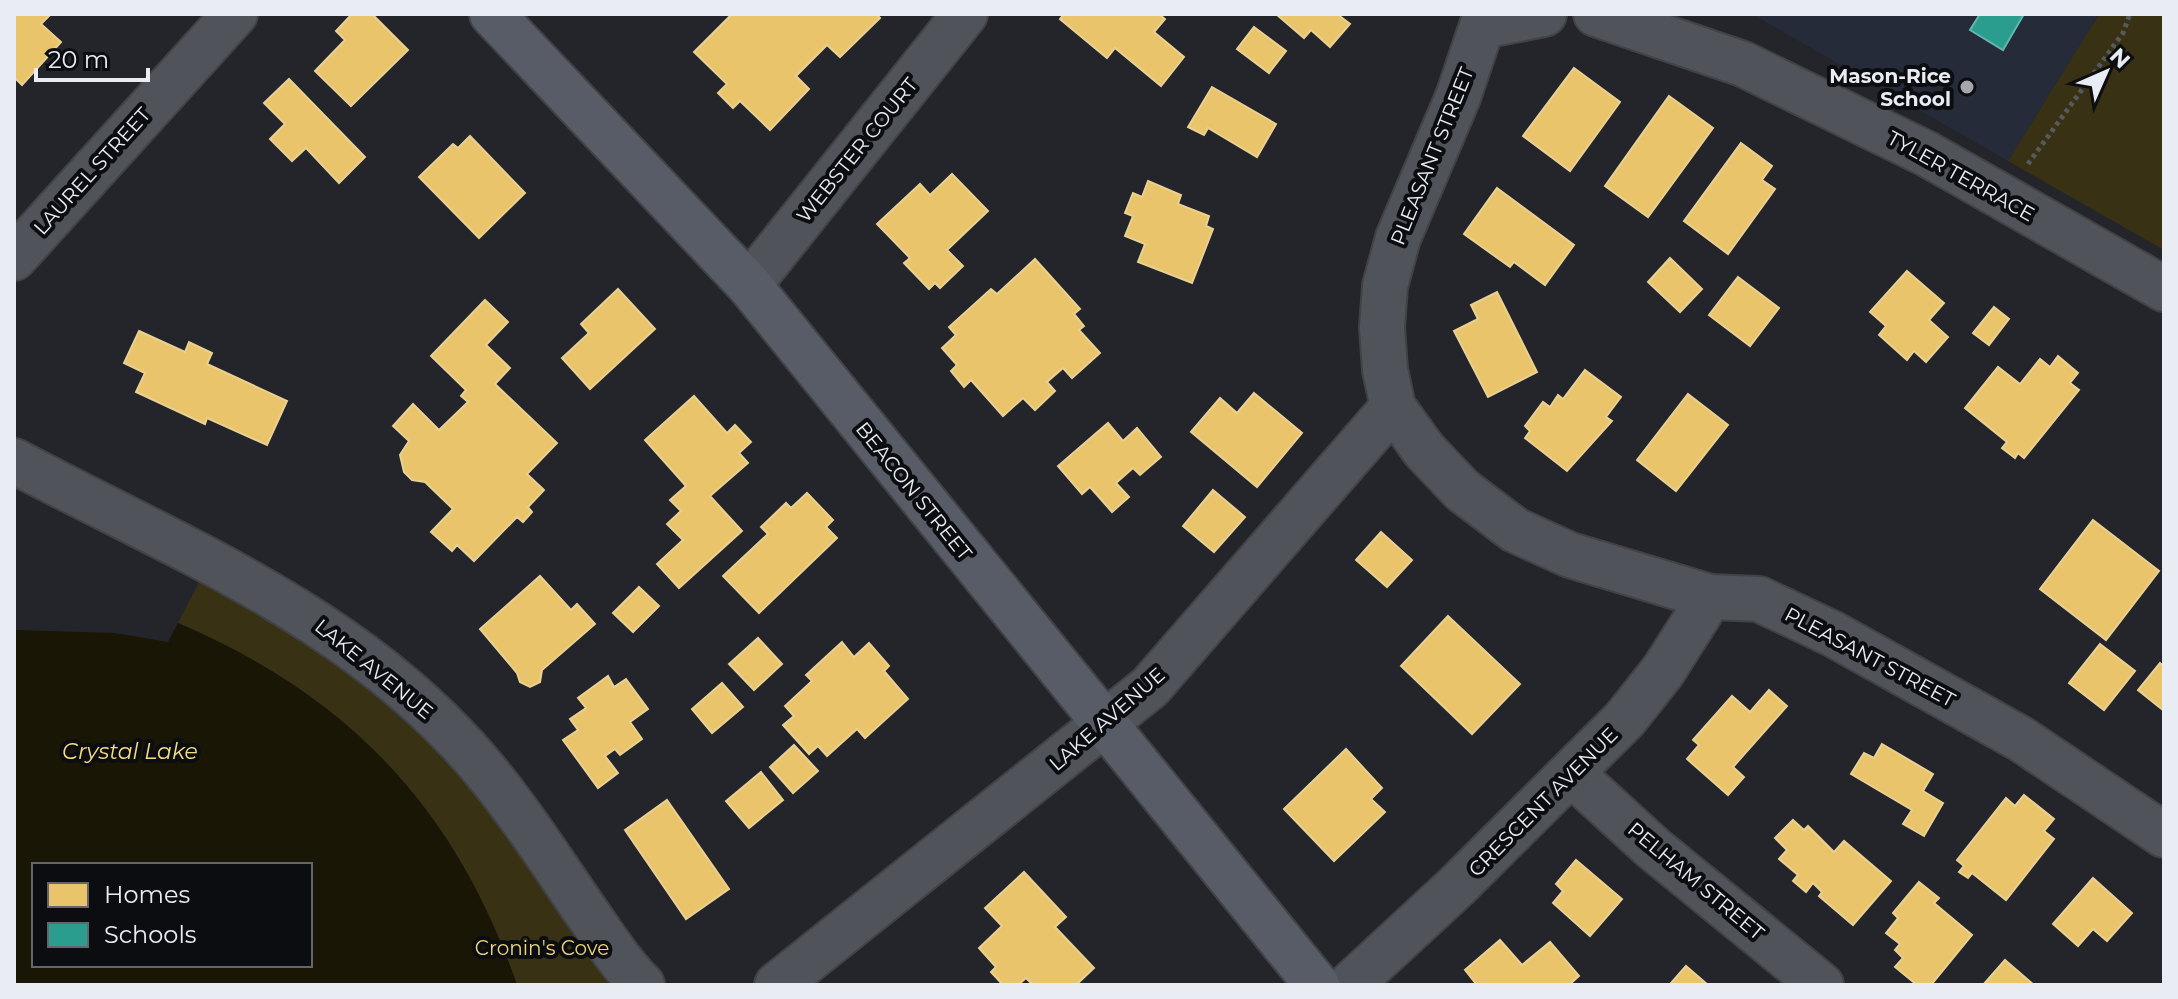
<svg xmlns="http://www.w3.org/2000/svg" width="2178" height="999" font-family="Montserrat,sans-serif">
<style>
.built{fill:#252b38}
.green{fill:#383114}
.water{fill:#191606;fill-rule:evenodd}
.homes{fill:#e9c46a;stroke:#e9d093;stroke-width:2}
.schools{fill:#2a9d8f;stroke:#63b5ad;stroke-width:2}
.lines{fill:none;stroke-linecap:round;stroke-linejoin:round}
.minor-casing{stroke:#404245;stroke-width:48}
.major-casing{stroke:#404245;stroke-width:48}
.path{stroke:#56595e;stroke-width:5;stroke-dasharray:4 4;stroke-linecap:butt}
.minor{stroke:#50545a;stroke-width:44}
.major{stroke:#585c66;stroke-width:44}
.poi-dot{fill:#a4a6ac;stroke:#0b0d11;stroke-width:3}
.labels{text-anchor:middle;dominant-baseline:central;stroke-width:8;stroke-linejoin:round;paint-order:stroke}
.poi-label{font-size:20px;font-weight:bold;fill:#e9ecf2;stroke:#0b0d11;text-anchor:end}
.street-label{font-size:20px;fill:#e9ecf2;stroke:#0b0d11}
.park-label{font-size:20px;fill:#ecd57a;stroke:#0b0d11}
.water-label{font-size:22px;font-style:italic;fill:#f5de82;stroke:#0b0d11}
</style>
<rect width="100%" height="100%" fill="#23252a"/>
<polygon class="built" points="1752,14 2099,14 2008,161"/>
<g class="green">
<polygon points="2099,14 2164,14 2164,250 2008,161"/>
<path d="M 201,578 C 267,614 335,651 390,702 C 479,785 544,887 613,985 L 517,985 C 454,807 352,698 178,623 Z"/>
</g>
<path class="water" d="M 178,623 C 349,696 456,809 517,985 L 14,985 L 14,630 L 115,633 L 168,642 ZM 34,865 L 310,865 L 310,965 L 34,965 Z"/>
<g class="homes">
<polygon points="14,14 51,14 41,24 61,42 22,85 14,77"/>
<polygon points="352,14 372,14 408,50 351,106 315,71 345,40 336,31"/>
<polygon points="732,14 876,14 880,18 840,57 827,45 796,76 809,89 770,130 740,101 733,108 718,93 727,84 694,52"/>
<polygon points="1064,14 1159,14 1165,19 1154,32 1184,57 1161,86 1115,48 1107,58 1060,19"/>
<polygon points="1276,14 1337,14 1350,24 1330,47 1311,30 1304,38"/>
<polygon points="1254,27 1286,51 1269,73 1237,49"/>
<polygon points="1574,68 1620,102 1570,171 1523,136"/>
<polygon points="289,79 365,157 339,183 306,148 292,161 270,139 285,124 264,103"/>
<polygon points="1212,87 1276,124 1257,157 1208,128 1204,135 1188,127"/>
<polygon points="1669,96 1713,128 1648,217 1605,186"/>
<polygon points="470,136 525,193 479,238 419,177 453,144 458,148"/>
<polygon points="1741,143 1772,166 1762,180 1775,189 1728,254 1684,221"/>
<polygon points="952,174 988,211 947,250 963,266 940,288 935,283 929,289 904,263 910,258 877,224 920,184 930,195"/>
<polygon points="1148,181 1181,195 1178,204 1209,216 1206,226 1213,229 1192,283 1138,262 1145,244 1125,236 1133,216 1125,213 1133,193 1142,197"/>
<polygon points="1497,188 1574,245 1545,285 1514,262 1510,267 1464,234"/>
<polygon points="1670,258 1702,289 1680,312 1648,282"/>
<polygon points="1035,259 1080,309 1074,314 1084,326 1079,330 1100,353 1072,378 1063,368 1047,382 1055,391 1035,410 1023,398 1003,416 971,380 964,387 951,371 957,365 942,348 956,335 949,327 991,289 997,294"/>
<polygon points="1907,271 1944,303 1929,320 1948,337 1926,362 1914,351 1907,360 1879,335 1886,326 1870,312"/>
<polygon points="1738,277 1779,308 1750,346 1709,315"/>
<polygon points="618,289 655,329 590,389 562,358 589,333 581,324"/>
<polygon points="1497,292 1537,372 1488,397 1454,331 1478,319 1471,305"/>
<polygon points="485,300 508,322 486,345 510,368 495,384 557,443 527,474 544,490 528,507 532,512 523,522 517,517 474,561 457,545 452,551 431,532 453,509 425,482 412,480 404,472 400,455 409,441 393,426 413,404 439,430 468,402 461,396 466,390 431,356"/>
<polygon points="1994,307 2009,319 1989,345 1973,333"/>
<polygon points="139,331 185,352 189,342 212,353 207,364 287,401 267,445 207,418 205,424 136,392 145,373 124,363"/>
<polygon points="2058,356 2078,373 2070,383 2079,390 2024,458 2018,453 2015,458 2002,448 2007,442 1965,408 1998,367 2020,384 2040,359 2050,367"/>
<polygon points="1585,370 1621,397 1606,417 1612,421 1567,471 1525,438 1530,431 1525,426 1543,402 1550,407 1558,395 1563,399"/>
<polygon points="1254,393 1302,433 1257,487 1191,432 1220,398 1237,413"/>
<polygon points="1688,394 1728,425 1676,491 1637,460"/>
<polygon points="694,396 727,433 735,425 751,442 739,453 748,463 710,496 742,531 679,588 657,564 683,540 667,524 681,511 670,500 686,486 645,440"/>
<polygon points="1108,423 1123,441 1137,428 1161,457 1140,475 1133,468 1116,483 1129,497 1112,512 1090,487 1082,494 1058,466"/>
<polygon points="1213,490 1245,517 1214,552 1183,526"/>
<polygon points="807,493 833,520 826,527 837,538 759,613 723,576 768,534 761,527 786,503 791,508"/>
<polygon points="2093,520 2159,571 2106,640 2040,589"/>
<polygon points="1381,532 1412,560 1387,587 1356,560"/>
<polygon points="540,576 571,610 577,604 595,624 542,670 540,682 530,687 520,682 517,673 480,629"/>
<polygon points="639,587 659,606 633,632 613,613"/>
<polygon points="1448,616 1520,684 1472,734 1401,666"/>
<polygon points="758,638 782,664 754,690 729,664"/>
<polygon points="842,642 854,657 869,643 889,666 884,671 908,699 865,738 857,729 827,756 818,746 809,754 783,725 794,716 785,706 812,681 806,675"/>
<polygon points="2100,644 2135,671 2104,710 2069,683"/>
<polygon points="2160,663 2164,667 2164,711 2138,690"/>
<polygon points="608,676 614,687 626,679 648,709 630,722 642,739 620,755 615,749 605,756 618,773 598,788 563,740 578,730 570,719 586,708 578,698"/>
<polygon points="722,683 743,707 712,733 692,709"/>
<polygon points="1769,690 1787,706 1733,767 1744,777 1728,795 1687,759 1699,745 1693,740 1732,696 1750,712"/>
<polygon points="1882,744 1933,774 1923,791 1943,803 1924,836 1903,824 1912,810 1851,774 1864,753 1874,758"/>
<polygon points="794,745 818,771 793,793 770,767"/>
<polygon points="1346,749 1382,788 1371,799 1385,812 1334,861 1284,809"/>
<polygon points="761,772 783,800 749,828 726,801"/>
<polygon points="2024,795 2054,819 2044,831 2054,839 2006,900 1972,873 1968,878 1959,872 1964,866 1957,860 2006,798 2015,806"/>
<polygon points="667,800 729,889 686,919 625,830"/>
<polygon points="1793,820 1804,830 1808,826 1834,852 1844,841 1891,881 1853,925 1819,896 1822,892 1813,883 1806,892 1793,881 1798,875 1779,859 1787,850 1775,838"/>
<polygon points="1576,860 1622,899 1590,936 1553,903 1563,891 1556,884"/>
<polygon points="1024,872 1066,917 1055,927 1094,968 1076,985 1033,985 1026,978 1018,985 1003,985 991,972 996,967 979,948 1002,926 985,908"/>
<polygon points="2093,878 2132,913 2107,941 2093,929 2078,946 2053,924"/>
<polygon points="1919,882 1939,898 1934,903 1972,935 1931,985 1917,985 1895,967 1903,958 1895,950 1900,944 1886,933 1898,918 1893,913"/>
<polygon points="1500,940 1522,965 1550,942 1579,976 1569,985 1477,985 1465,970"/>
<polygon points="2005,960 2034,985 1983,985"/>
<polygon points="1686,966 1708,985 1674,985 1671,983"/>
</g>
<polygon class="schools" points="1980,14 2024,14 2003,50 1970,30"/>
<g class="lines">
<defs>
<g id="minor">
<polyline points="1486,14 1458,97 1398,238 1385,286 1382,327 1385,370 1393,407 1424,450 1462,490 1515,530 1570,555 1710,597 1759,599 1833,634 2021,739 2164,835"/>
<polyline points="1596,14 1743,64 1927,154 2164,289"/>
<polyline points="1483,26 1544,14"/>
<polyline points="14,258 235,14"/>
<polyline points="749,285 965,14"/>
<path d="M 14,461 C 168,543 335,609 457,739 C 504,788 542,847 580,903 C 600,931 618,961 642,985"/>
<polyline points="1572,774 1653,848 1821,985"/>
<polyline points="777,985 1150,687 1393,407"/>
<polyline points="1350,985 1457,886 1625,719 1663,671 1710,597"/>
</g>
<polyline id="major" points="492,14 749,285 1317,985"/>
</defs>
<use href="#minor" class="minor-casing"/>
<use href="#major" class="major-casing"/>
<polyline class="path" points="2028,164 2123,33 2130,14"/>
<use href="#minor" class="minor"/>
<use href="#major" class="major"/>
</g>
<circle class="poi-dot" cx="1967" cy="87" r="8"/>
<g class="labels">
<g class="poi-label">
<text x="1951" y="76">Mason-Rice<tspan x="1951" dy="23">School</tspan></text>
</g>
<g class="street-label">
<text transform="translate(857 150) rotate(-51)">WEBSTER COURT</text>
<text transform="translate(1432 156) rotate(-68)">PLEASANT STREET</text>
<text transform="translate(92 171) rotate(-48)">LAUREL STREET</text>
<text transform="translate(1961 176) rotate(29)">TYLER TERRACE</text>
<text transform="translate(914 491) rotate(51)">BEACON STREET</text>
<text transform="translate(1870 657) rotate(28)">PLEASANT STREET</text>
<text transform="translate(374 669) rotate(39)">LAKE AVENUE</text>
<text transform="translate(1107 719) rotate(-41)">LAKE AVENUE</text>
<text transform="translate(1543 802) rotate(-45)">CRESCENT AVENUE</text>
<text transform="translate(1696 881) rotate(40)">PELHAM STREET</text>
</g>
<g class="park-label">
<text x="542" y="948">Cronin's Cove</text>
</g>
<g class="water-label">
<text x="130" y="751">Crystal Lake</text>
</g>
</g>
<rect width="2178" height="999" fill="none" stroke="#e9ecf2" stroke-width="32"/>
<rect x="32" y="863" width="280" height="104" fill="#0b0d11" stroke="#64666b" stroke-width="2"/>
<rect x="48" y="883" width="40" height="24" fill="#e9c46a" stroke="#64666b" stroke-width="2"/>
<text x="104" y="903" font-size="24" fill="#e9ecf2">Homes</text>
<rect x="48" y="923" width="40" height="24" fill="#2a9d8f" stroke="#64666b" stroke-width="2"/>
<text x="104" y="943" font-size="24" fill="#e9ecf2">Schools</text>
<g transform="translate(2106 72) rotate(45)" stroke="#0b0d11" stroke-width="6" paint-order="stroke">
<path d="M0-6L14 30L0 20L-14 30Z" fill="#e9ecf2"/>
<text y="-12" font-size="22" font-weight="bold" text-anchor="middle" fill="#e9ecf2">N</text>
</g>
<path d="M36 68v12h112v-12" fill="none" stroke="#e9ecf2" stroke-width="4"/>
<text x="48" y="68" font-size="24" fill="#e9ecf2" stroke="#0b0d11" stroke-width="6" paint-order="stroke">20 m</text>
</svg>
